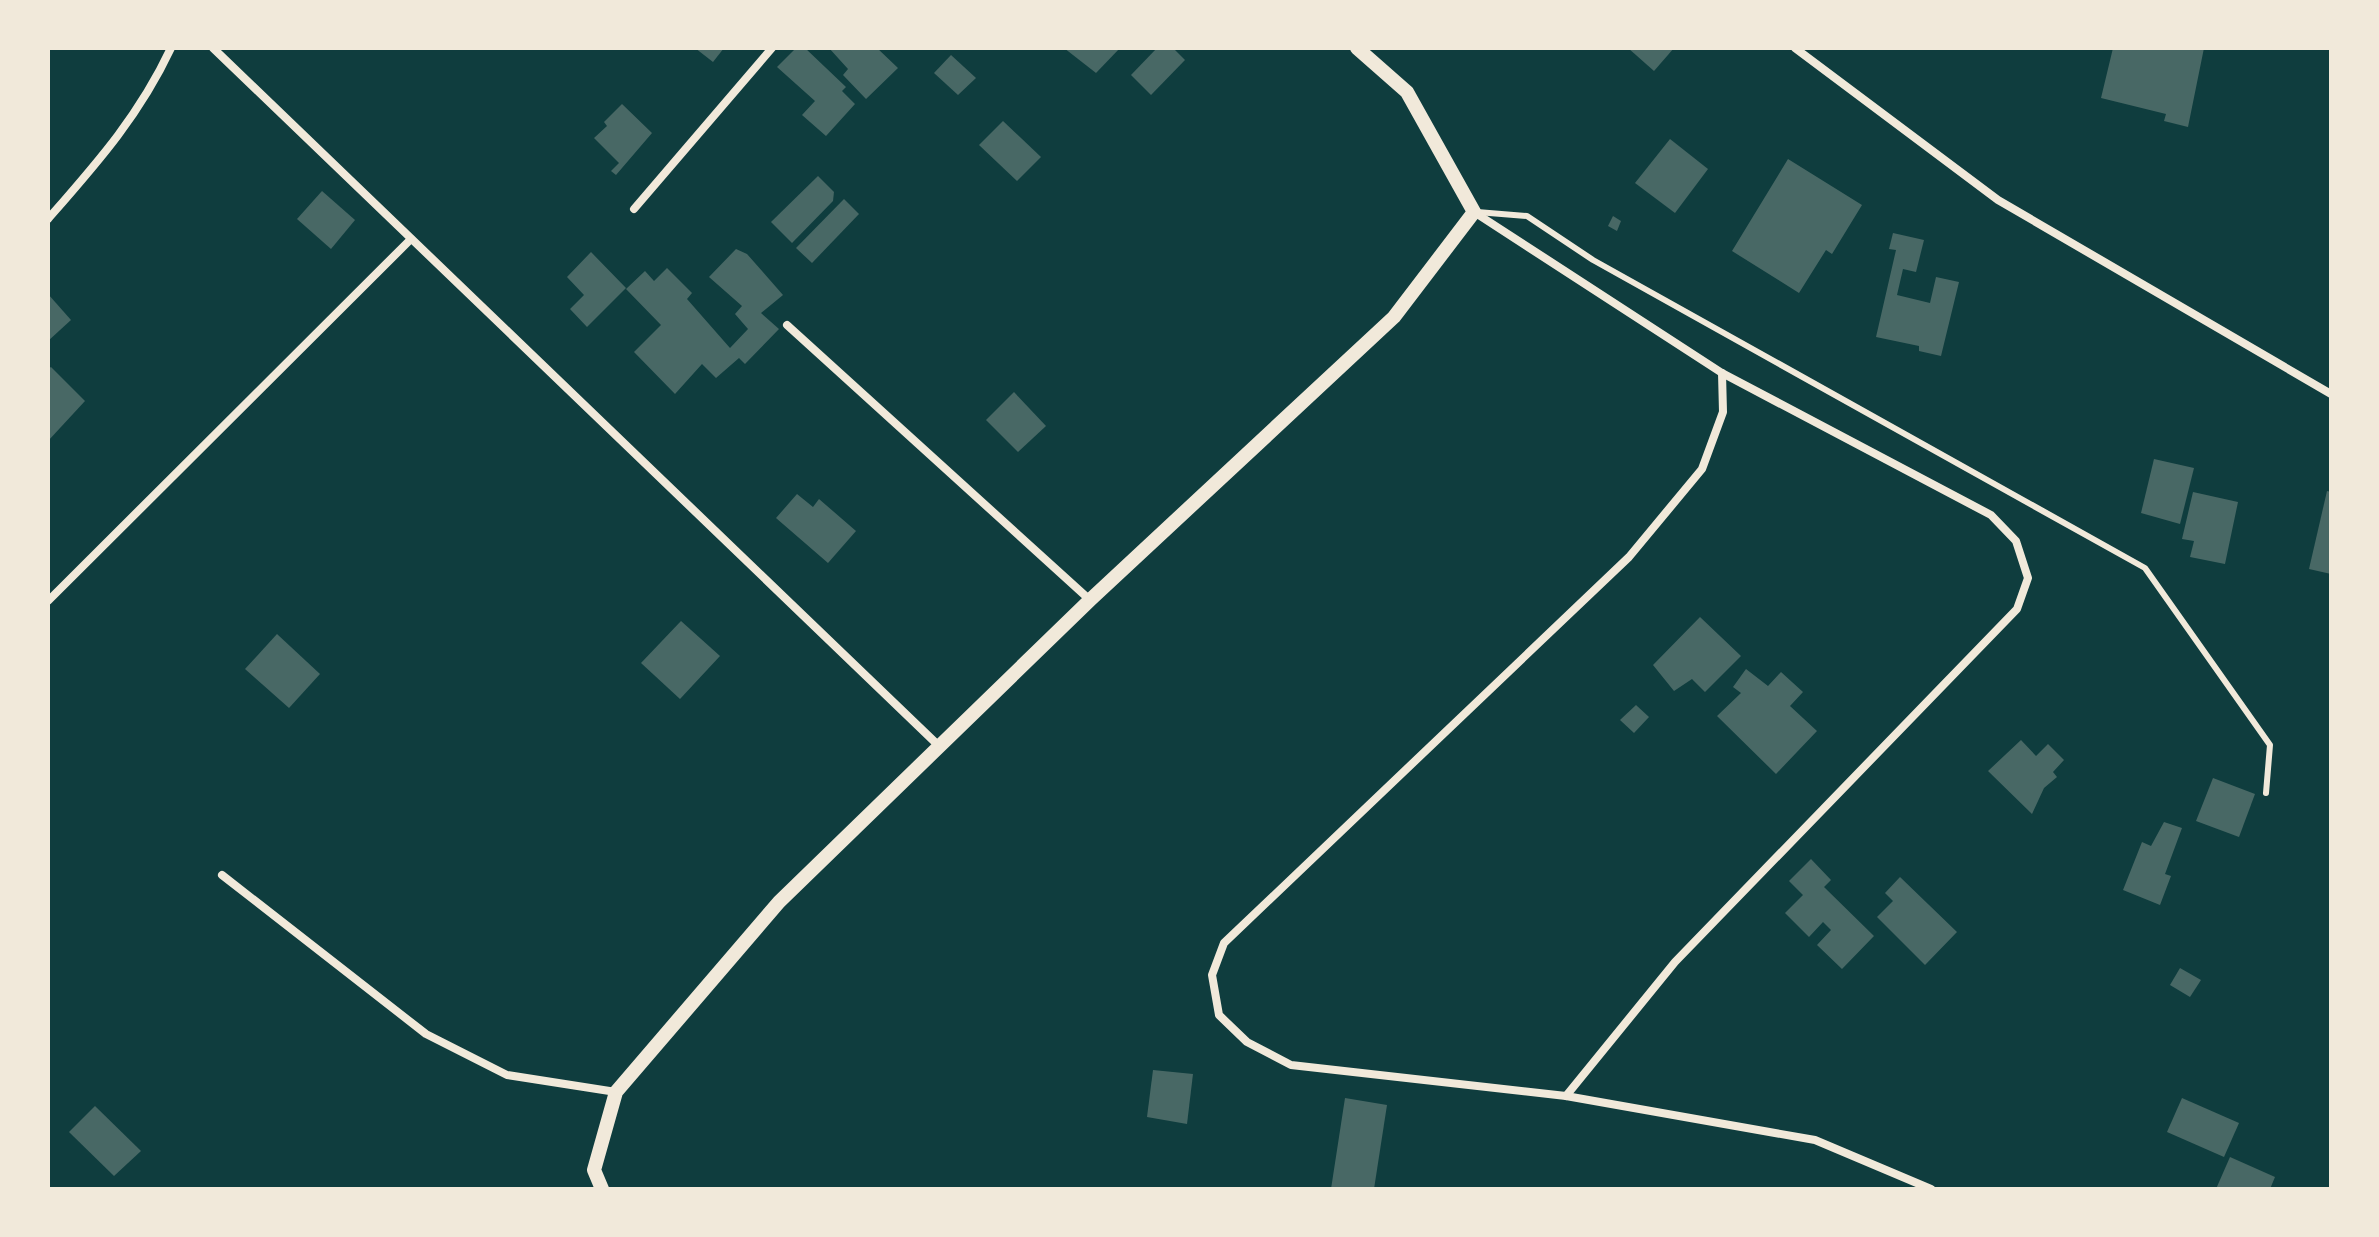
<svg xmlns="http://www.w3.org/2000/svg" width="2379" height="1237" font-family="'Alegreya Sans',sans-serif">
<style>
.building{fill:#486865}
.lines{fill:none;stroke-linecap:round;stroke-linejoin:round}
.service{stroke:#f1e9da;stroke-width:6}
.minor{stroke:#f1e9da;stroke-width:8}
.tertiary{stroke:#f1e9da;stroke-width:14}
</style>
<rect width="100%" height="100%" fill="#0f3d3e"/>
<g class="building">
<polygon points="695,48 724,48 713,62"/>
<polygon points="796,48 805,48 846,87 842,91 855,104 826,136 802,115 815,101 777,67"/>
<polygon points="829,48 877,48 898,68 866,99 843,75 848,69"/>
<polygon points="1064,48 1120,48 1096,73"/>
<polygon points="1157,48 1173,48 1185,60 1151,95 1131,75"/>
<polygon points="1628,48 1674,48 1654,71"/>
<polygon points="2113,48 2204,48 2188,127 2164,121 2166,114 2101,98"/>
<polygon points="951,55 976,78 958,95 934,73"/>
<polygon points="622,104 652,133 616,175 611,171 619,163 594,138 607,126 604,122"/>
<polygon points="1003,121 1041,157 1017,181 979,145"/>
<polygon points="1670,139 1708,169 1675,213 1635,183"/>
<polygon points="1788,159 1862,205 1832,254 1826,250 1799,293 1732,251"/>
<polygon points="818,176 834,192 833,201 792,243 771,222"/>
<polygon points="322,191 355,220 331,249 297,219"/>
<polygon points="844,199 859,214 812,263 796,248"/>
<polygon points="1613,216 1621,221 1617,231 1608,226"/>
<polygon points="1893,233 1924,240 1916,272 1903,269 1897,295 1930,303 1936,277 1959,282 1941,356 1919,351 1919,346 1876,337 1896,250 1889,249"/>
<polygon points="736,249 747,254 783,295 761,313 779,329 745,364 739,358 716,378 702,364 675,394 634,352 661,325 626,289 645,271 654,281 667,268 692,293 687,299 730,348 748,329 735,314 742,306 709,277"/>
<polygon points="591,252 626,288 587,327 570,309 584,295 567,277"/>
<polygon points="48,294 71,320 48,341"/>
<polygon points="51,367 85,401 48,441 48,369"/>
<polygon points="1014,392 1046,426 1018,452 986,420"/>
<polygon points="2154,459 2194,468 2180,524 2141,513"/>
<polygon points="2327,491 2331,492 2331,574 2309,569"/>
<polygon points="2193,492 2238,502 2225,564 2190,557 2194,541 2182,539"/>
<polygon points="797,494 813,507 819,499 856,531 828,563 776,518"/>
<polygon points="1700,617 1741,656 1705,692 1692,679 1674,691 1653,665"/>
<polygon points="681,621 720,656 680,699 641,663"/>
<polygon points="277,634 320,674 289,708 245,669"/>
<polygon points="1746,669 1768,686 1781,672 1803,692 1790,706 1817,731 1776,774 1717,716 1741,693 1733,687"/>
<polygon points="1636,705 1649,717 1634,733 1620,720"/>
<polygon points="2021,740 2036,756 2048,744 2064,760 2053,772 2057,777 2044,788 2032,814 1988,771"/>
<polygon points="2213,778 2255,794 2239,837 2196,821"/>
<polygon points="2164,822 2182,828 2165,874 2171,876 2160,905 2123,890 2142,842 2151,846"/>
<polygon points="1811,859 1831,880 1824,887 1874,936 1842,969 1817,945 1831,930 1823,922 1809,937 1785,913 1803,895 1789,881"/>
<polygon points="1900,877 1957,932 1925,965 1877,917 1893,901 1885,893"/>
<polygon points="2180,968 2201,980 2190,997 2170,985"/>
<polygon points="1153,1070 1193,1074 1187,1124 1147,1117"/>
<polygon points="1345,1098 1387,1105 1374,1189 1331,1189"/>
<polygon points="2182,1098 2239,1123 2224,1157 2167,1132"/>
<polygon points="95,1106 141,1151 114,1176 69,1132"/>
<polygon points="2230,1157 2275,1177 2270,1189 2216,1189"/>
</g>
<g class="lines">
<polyline class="service" points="1477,212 1527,216 1593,260 2145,568 2270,745 2266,793"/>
<g class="minor">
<polyline points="213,48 939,746"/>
<polyline points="1795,48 1998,200 2331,394"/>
<polyline points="634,209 772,48"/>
<polyline points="1474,212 1722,373 1991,515 2016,541 2028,578 2017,609 1675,962 1566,1096"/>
<path d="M 48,219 C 97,163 139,116 171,48"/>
<polyline points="787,325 1090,600"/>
<polyline points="1722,373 1723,412 1702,469 1629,557 1224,943 1212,975 1219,1015 1247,1042 1291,1065 1566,1096 1815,1140 1931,1189"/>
<polyline points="48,601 411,239"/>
<polyline points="222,875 426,1034 507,1075 616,1092"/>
</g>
<polyline class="tertiary" points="602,1189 594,1170 616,1092 779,902 1090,600 1394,317 1474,212 1407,92 1357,48"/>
</g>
<rect width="2379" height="1237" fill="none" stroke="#f1e9da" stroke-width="100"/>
</svg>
